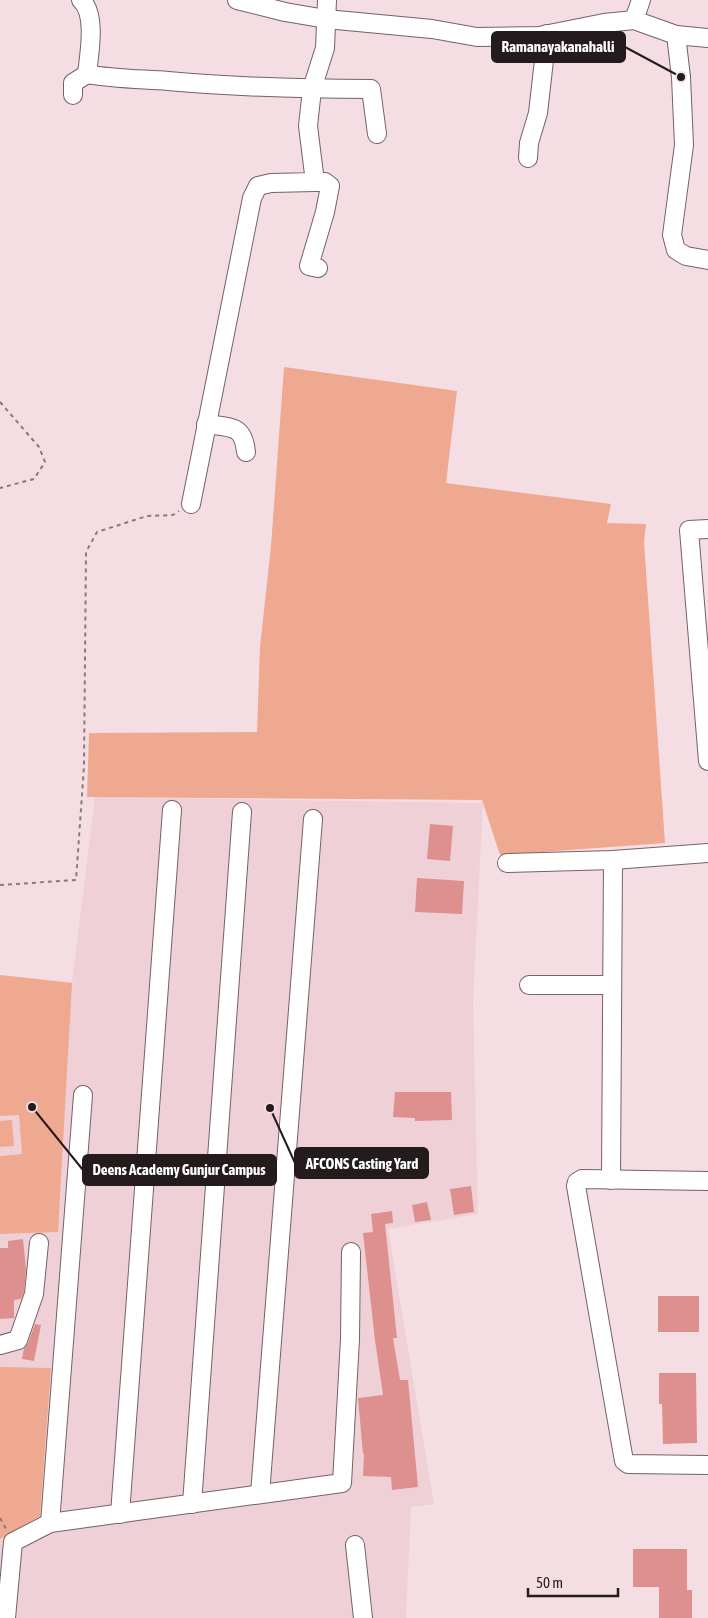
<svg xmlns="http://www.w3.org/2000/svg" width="708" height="1618" font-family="'Asap Condensed',sans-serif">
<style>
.built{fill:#f0d0d7}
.green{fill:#efa990}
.building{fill:#dd908d}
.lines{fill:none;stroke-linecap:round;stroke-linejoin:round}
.minor-casing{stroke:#756166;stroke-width:20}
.path{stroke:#88797c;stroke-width:2;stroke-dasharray:4 4;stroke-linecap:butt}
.minor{stroke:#fff;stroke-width:18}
.leader{fill:none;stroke:#241b1d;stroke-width:2}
.callout-dot{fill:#241b1d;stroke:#f5dee3;stroke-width:2}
.callout{fill:#241b1d;stroke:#241b1d;stroke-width:2}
.callout-label{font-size:15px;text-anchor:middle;font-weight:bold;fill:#fff}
</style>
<rect width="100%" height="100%" fill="#f5dee3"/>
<polygon class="built" points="95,797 483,803 473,1001 478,1214 388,1229 434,1504 411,1507 406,1618 0,1618 0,975 72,982"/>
<g class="green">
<polygon points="284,367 457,391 446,483 611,504 607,523 646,524 644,542 665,843 500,855 482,800 87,797 89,733 257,732 260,647 271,546"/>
<polygon points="0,975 72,983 58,1232 0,1234 0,1156 22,1154 19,1115 0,1116"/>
<polygon points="12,1120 14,1146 0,1147 0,1121"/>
<polygon points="0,1367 51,1368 40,1516 0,1539 0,1545"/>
</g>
<g class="building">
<polygon points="430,824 453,826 450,861 427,859"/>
<polygon points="417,878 464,881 462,914 415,912"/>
<polygon points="395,1092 451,1092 452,1120 415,1121 415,1118 393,1117"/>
<polygon points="471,1186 474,1212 454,1215 450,1189"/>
<polygon points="427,1202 431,1220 415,1222 412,1205"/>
<polygon points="392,1211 393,1223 385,1224 397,1338 393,1338 400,1380 408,1380 418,1487 392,1490 391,1477 363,1476 364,1453 363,1454 358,1398 383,1395 375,1340 363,1233 373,1232 371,1214"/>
<polygon points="23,1239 26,1269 24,1292 21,1299 14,1300 14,1318 0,1319 0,1248 8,1248 8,1241"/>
<rect x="658" y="1296" width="41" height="36"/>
<polygon points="35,1324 41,1325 34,1361 22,1359 24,1348 28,1343"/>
<polygon points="659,1373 696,1373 697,1443 663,1444 662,1404 659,1404"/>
<polygon points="633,1549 687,1549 687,1590 692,1590 692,1618 659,1618 659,1587 633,1587"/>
</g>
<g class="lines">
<defs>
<g id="minor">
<path d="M 81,0 C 97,14 89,55 87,74 C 113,79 141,79 168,81 C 235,87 303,89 371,89 L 377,134"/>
<polyline points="237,0 285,12 326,19 432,29 477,37 539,36 604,23 634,20 676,35"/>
<polyline points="634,20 641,0"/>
<polyline points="708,38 676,35 681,77 684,145 672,235 676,250 686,256 708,260"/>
<polyline points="73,95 73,83 87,74"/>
<polyline points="528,158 529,143 538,113 547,34"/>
<polyline points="315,182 325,182 330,186 325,212 309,266 318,268"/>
<path d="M 206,424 C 231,428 243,424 246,452"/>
<polyline points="191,504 252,198 258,186 271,183 315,182 308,126 312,89 325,48 327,0"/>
<polyline points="708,529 689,530 708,761"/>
<polyline points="507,863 613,860 708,853"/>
<polyline points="529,985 612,985"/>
<polyline points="611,1180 613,860"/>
<polyline points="708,1181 582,1179 577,1182 576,1186 624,1461 628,1464 708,1465"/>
<polyline points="0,1345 18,1340 34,1294 39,1243"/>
<polyline points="260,1494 313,819"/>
<polyline points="192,1504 242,812"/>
<polyline points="120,1514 172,810"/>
<polyline points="50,1523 83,1095"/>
<polyline points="355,1545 363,1618"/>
<polyline points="6,1618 13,1542 50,1523 342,1483 350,1339 351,1252"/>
</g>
</defs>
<use href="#minor" class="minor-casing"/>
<g class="path">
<polyline points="0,402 39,447 45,462 34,479 0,488"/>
<polyline points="0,885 76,880 84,766 86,552 97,532 147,516 173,515 179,511"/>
<polyline points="0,1518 6,1529"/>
</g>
<use href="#minor" class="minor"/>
</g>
<path class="leader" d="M681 77L625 47M270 1108L295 1163M32 1107L83 1170"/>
<g class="callout-dot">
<circle cx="681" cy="77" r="5"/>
<circle cx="270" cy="1108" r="5"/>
<circle cx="32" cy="1107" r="5"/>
</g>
<g class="callout">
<rect x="492" y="32" width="133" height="30" rx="5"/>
<rect x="295" y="1148" width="133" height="30" rx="5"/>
<rect x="83" y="1155" width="193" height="30" rx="5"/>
</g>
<g class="callout-label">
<text x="558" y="52">Ramanayakanahalli</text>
<text x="362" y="1169">AFCONS Casting Yard</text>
<text x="179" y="1175">Deens Academy Gunjur Campus</text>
</g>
<path d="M528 1588v8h90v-8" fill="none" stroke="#241b1d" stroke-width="2.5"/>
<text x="536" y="1588" font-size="15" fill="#241b1d" stroke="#f5dee3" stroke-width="4" paint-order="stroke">50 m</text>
</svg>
